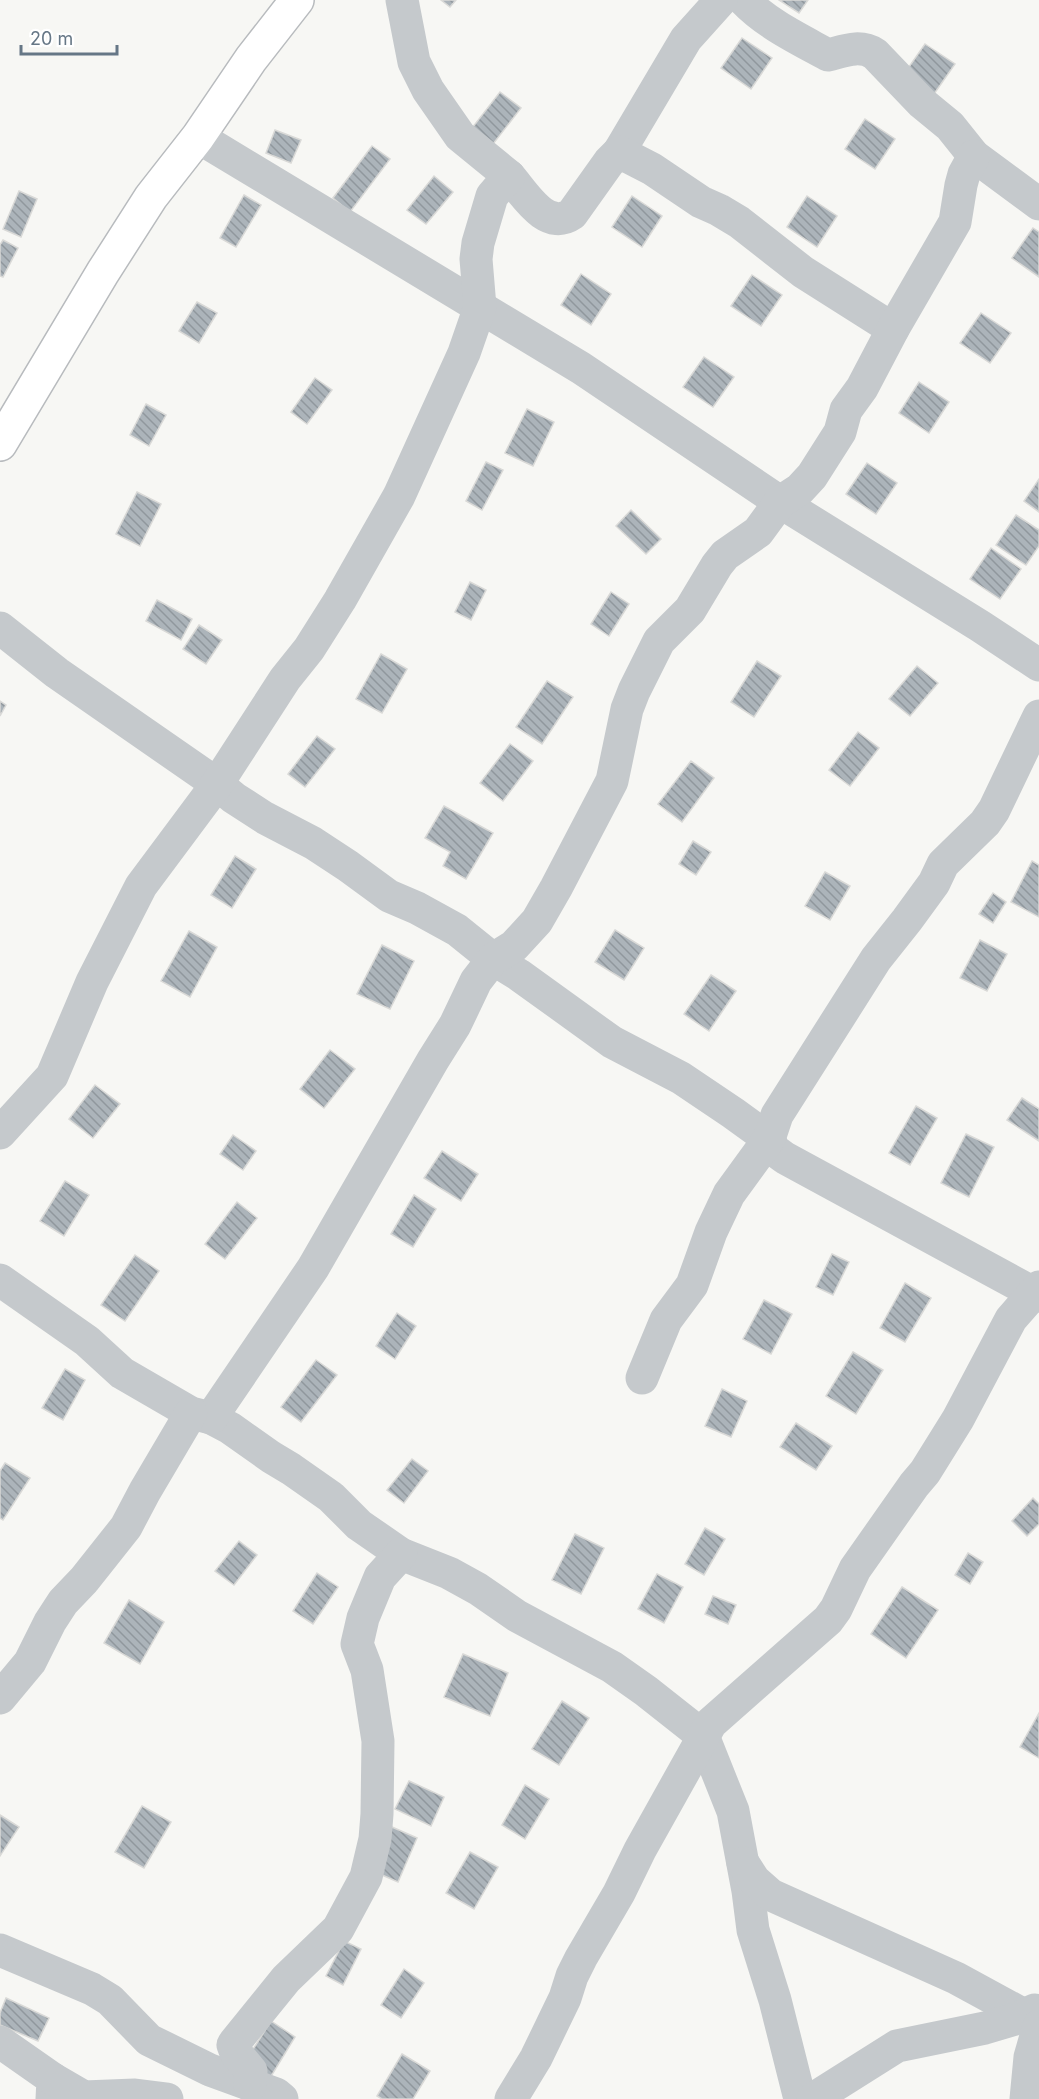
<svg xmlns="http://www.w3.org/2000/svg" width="1039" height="2099" font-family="Inter,sans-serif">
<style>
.building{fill:url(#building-back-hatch);stroke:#d9d9d7;stroke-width:1.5}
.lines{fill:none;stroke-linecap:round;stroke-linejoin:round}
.highway-casing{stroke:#b8bbbe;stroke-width:36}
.minor{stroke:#c5c9cc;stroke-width:33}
.highway{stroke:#fff;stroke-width:33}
</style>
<defs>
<pattern id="building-back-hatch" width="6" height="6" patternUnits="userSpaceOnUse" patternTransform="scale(1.5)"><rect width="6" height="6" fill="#acb4ba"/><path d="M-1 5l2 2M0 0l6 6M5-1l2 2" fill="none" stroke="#90979d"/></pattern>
</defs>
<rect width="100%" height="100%" fill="#f7f7f4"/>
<g class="building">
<polygon points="441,0 456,0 450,7"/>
<polygon points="779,0 808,0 799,13"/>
<polygon points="742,38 772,58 751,89 721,68"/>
<polygon points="925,44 955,64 934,94 904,74"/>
<polygon points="500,92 521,108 493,144 472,128"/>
<polygon points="865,119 895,139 875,169 845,149"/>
<polygon points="275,130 301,140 291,163 266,153"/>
<polygon points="372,146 390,159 350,212 333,198"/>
<polygon points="434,176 453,192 426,224 407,210"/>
<polygon points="19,191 37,199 21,237 3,229"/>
<polygon points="244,195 261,205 236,247 220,238"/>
<polygon points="632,196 662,216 642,247 612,227"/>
<polygon points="807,196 837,216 817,247 787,227"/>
<polygon points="1033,228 1039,232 1039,277 1012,258"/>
<polygon points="3,240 18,248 3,277 0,276 0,245"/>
<polygon points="581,274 611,294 591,325 561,305"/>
<polygon points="752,275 782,295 761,326 731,306"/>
<polygon points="197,302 217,313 199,343 179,331"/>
<polygon points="981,313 1011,333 990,363 960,343"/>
<polygon points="704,357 734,377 713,407 683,387"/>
<polygon points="315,378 332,390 307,424 291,412"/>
<polygon points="919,382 949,402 929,433 899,413"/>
<polygon points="146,404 166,415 149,446 130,435"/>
<polygon points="527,409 554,422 533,466 505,453"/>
<polygon points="486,462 503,470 482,510 466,501"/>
<polygon points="867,463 897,483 876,514 846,494"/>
<polygon points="1039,479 1039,512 1024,501"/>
<polygon points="137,492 161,504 140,546 116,534"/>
<polygon points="631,510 661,539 646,554 616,526"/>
<polygon points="1016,515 1039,530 1039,546 1026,565 996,545"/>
<polygon points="991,548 1021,569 1000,599 970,579"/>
<polygon points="470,582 486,590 471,620 455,612"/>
<polygon points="611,592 629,604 609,636 591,624"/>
<polygon points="157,600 192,619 181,640 146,621"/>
<polygon points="199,625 222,640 206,664 183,649"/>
<polygon points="381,654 407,669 382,713 356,699"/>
<polygon points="757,661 781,676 754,717 731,702"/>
<polygon points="917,666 938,683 910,716 889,699"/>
<polygon points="547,681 573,697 542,744 516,727"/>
<polygon points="0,701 6,705 0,716"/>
<polygon points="858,732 879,748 850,786 829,770"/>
<polygon points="317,736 335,749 305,787 288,774"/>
<polygon points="510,744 533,761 503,801 480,783"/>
<polygon points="691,761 714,778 682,822 658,804"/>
<polygon points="444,806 493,833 466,879 443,866 450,852 425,838"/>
<polygon points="693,841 711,852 696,875 679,864"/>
<polygon points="235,856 256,869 232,908 211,895"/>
<polygon points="1032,861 1039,865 1039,917 1011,902"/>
<polygon points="825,872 850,886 830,920 805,906"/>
<polygon points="993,893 1006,902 993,923 979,914"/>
<polygon points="615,930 644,948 624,980 595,962"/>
<polygon points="189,931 217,947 190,997 161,981"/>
<polygon points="980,940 1007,954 987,991 960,978"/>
<polygon points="382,945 414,961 390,1009 357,994"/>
<polygon points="711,975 736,991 709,1031 684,1014"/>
<polygon points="330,1050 355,1069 324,1108 300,1089"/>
<polygon points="95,1085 120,1104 93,1138 69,1119"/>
<polygon points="1022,1098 1039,1109 1039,1141 1007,1120"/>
<polygon points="916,1106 937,1118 910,1165 889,1153"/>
<polygon points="966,1134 994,1147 969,1197 941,1183"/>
<polygon points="233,1135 256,1151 243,1170 220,1154"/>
<polygon points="442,1151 478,1174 461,1201 424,1178"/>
<polygon points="65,1181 89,1195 64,1236 40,1221"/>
<polygon points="414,1195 436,1209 413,1247 391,1234"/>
<polygon points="237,1202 257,1218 225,1259 205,1244"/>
<polygon points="832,1254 849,1262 833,1295 816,1287"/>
<polygon points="135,1255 159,1271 125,1321 101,1305"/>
<polygon points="905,1283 931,1298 905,1342 880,1328"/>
<polygon points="764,1300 792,1314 771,1354 743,1339"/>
<polygon points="397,1313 416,1326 395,1359 376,1346"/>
<polygon points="853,1352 883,1370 856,1414 826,1396"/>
<polygon points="316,1360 337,1375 301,1422 281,1407"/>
<polygon points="65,1369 85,1380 63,1420 42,1408"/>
<polygon points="722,1389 747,1401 731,1437 705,1426"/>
<polygon points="796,1423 832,1446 816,1470 780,1447"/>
<polygon points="412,1459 428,1471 404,1503 387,1490"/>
<polygon points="5,1463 30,1478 3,1520 0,1518 0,1471"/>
<polygon points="1033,1498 1039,1504 1039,1524 1027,1536 1012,1521"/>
<polygon points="705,1528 725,1539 704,1575 685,1564"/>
<polygon points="575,1534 604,1548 581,1594 552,1580"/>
<polygon points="239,1541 257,1555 234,1585 215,1571"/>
<polygon points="968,1553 983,1562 970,1584 955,1575"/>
<polygon points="317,1573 338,1587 313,1624 293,1611"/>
<polygon points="657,1574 683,1587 664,1623 638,1609"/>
<polygon points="902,1587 938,1610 906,1658 871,1634"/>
<polygon points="713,1596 736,1605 728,1624 705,1614"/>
<polygon points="129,1600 164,1622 140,1664 104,1643"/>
<polygon points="463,1654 508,1673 490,1716 444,1697"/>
<polygon points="562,1701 589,1718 559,1765 532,1749"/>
<polygon points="1039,1713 1039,1758 1020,1747"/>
<polygon points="409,1781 444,1797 431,1826 395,1809"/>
<polygon points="525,1785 549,1799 525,1839 502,1825"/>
<polygon points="142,1806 171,1822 144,1868 115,1852"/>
<polygon points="0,1815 19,1827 0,1856"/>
<polygon points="392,1827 417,1838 398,1882 373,1871"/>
<polygon points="470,1852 498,1867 474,1909 446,1893"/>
<polygon points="344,1941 361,1949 343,1985 326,1976"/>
<polygon points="404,1969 424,1983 401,2018 381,2005"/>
<polygon points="6,1998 49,2018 38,2041 0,2025 0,2013"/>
<polygon points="271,2021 295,2037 270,2078 245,2062"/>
<polygon points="402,2054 430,2071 413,2099 382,2099 377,2096"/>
</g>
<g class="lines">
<defs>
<polyline id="highway" points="0,444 103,272 151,197 198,137 251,59 297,0"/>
</defs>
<use href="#highway" class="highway-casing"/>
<g class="minor">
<path d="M 744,0 C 767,24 799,39 828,55 C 844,51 860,44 875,54 L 922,103 L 950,126 L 974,156 L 1039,204"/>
<polyline points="198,137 581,368 780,502 980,626 1039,665"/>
<polyline points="619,152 686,39 721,0"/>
<path d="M 509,176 C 524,193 546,232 572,214 L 609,162 L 619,152 L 652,169 L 701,202 L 719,210 L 739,222 L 803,272 L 893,329"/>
<polyline points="0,628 57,673 217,784 234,798 265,818 313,843 348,866 389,896 417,908 457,930 493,959 519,975 612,1042 681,1078 733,1113 769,1139 774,1150 785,1158 1039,1296"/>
<polyline points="0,1133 52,1076 92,982 141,886 217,784 285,679 309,649 340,600 399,496 464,353 480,307 476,259 478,243 492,196 509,176 460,136 428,90 414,62 402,0"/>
<polyline points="0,1280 87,1341 122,1373 191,1413 211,1418 230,1428 271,1457 291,1469 331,1497 359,1525 401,1554 449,1573 478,1589 517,1616 612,1667 646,1691 703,1736 733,1811 748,1891 753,1930 775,2000 800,2099"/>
<polyline points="642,1378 666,1320 692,1285 711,1232 729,1194 769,1139 777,1115 876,959 907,920 934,883 943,864 985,823 994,810 1039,716"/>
<polyline points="211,1418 313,1268 433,1060 455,1025 476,981 493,959 514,946 537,921 556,888 612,781 627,709 634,691 659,641 690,610 717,565 725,555 758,532 780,502 800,489 812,476 840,432 846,410 862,388 893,329 955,222 961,185 964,174 974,156"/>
<polyline points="0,1698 30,1662 50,1622 63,1602 84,1580 126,1527 145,1491 191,1413"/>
<polyline points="743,1863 754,1880 771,1895 956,1978 1024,2015 1039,2020"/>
<polyline points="0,1950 92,1989 110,2000 149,2040 210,2070 276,2094 282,2099"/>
<polyline points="0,2042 53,2079 52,2099"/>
<polyline points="53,2079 84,2097 135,2095 167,2099"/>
<polyline points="250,2085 251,2071 236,2053 233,2045 235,2042 286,1979 338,1929 366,1877 375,1839 377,1814 378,1741 367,1670 357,1644 363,1618 380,1577 401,1554"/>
<polyline points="511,2099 536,2058 565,1998 572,1976 581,1958 619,1893 640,1850 711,1723 828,1620 836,1609 855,1569 914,1485 925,1472 958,1419 1011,1319 1039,1287"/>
<polyline points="813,2099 897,2046 985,2028 1012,2020 1035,2010"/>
<polyline points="1026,2099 1030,2057 1039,2026"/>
</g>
<use href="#highway" class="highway"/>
</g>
<path d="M21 45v9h96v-9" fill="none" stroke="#667786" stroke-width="3"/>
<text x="30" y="45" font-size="18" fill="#667786" stroke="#ffffff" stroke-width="4.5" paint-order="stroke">20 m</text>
</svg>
